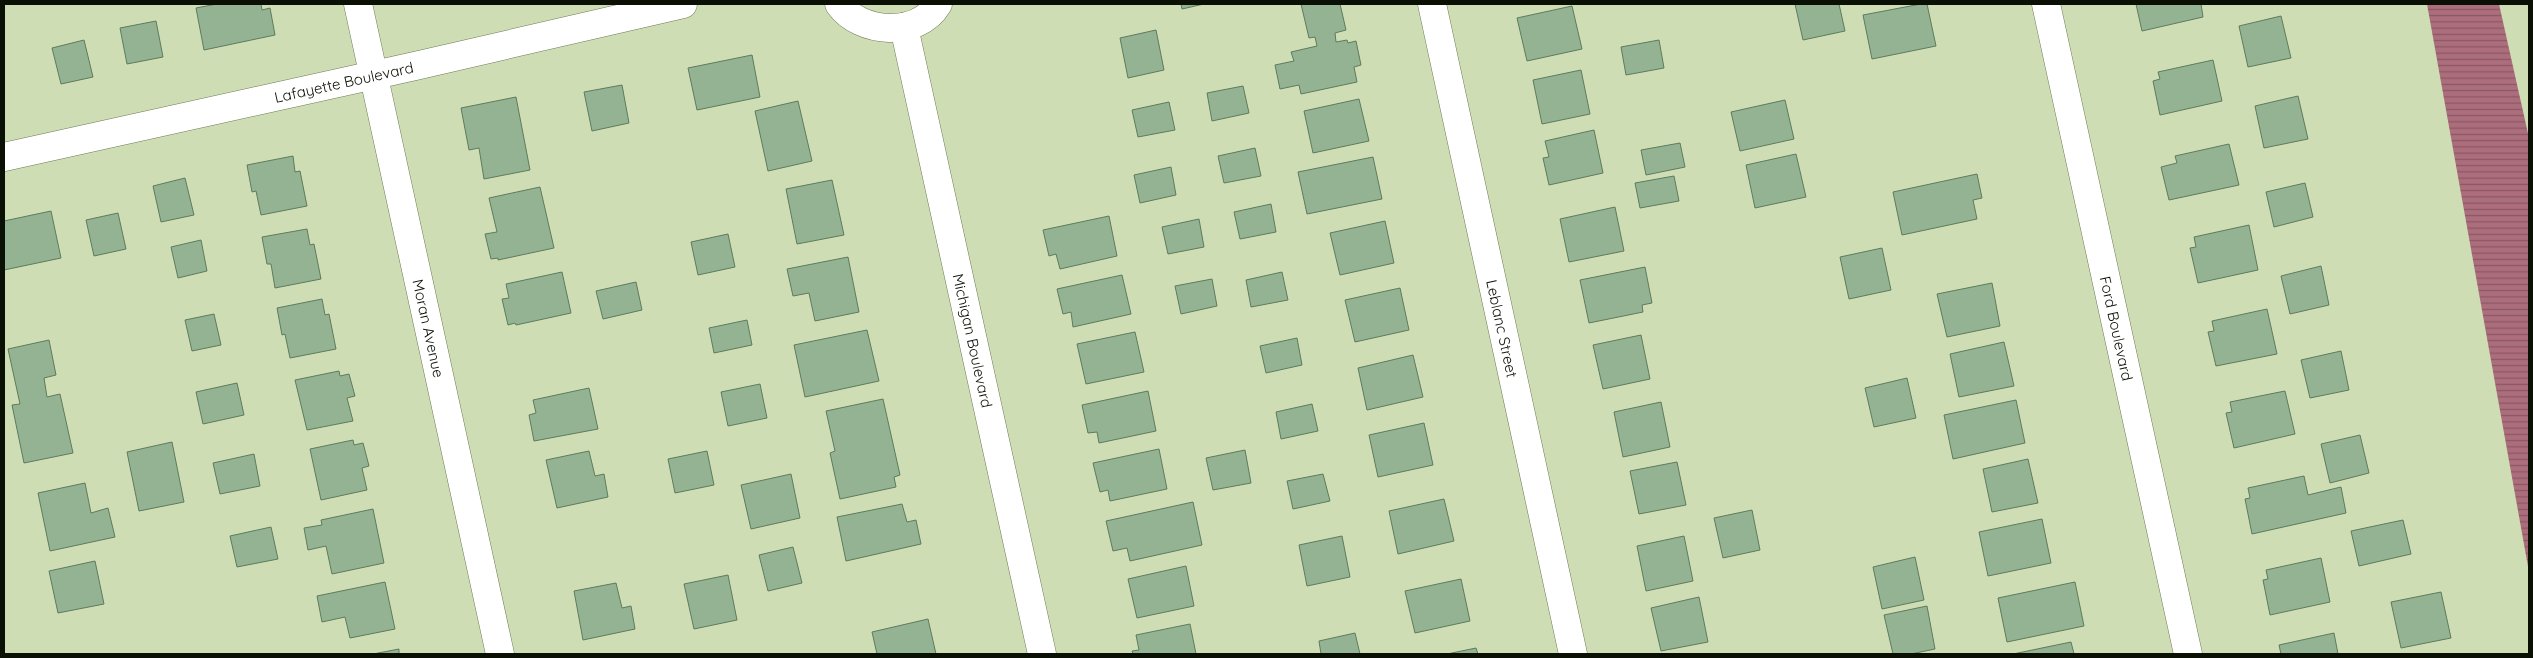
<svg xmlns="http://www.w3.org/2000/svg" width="2533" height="658" font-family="Quicksand,sans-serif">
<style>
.water{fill:url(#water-rules)}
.building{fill:#94b393;stroke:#5e7b5d}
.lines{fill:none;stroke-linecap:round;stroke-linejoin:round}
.minor-casing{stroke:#6d7a55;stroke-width:29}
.tertiary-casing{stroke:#6d7a55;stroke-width:29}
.minor{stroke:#fff;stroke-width:28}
.tertiary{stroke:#fff;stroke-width:28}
.labels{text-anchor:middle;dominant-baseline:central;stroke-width:4.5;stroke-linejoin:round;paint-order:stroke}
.street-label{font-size:15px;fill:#0b1004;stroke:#ceddb4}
</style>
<defs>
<pattern id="water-rules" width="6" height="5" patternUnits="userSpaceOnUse" patternTransform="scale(1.25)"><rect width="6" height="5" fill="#ac6d7c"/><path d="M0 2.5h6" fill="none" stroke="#8a5863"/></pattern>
</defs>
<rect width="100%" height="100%" fill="#ceddb4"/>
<polygon class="water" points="2427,4 2499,4 2529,138 2529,572"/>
<g class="building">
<polygon points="217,4 261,4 262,10 270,8 275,35 204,50 196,8"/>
<polygon points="1181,4 1204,4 1182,9"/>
<polygon points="1301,4 1340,4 1346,30 1335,33 1336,42 1347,40 1348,43 1356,41 1361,65 1354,67 1357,82 1301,94 1299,85 1280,89 1275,65 1294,61 1291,52 1317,46 1315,37 1309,38"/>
<polygon points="1795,4 1839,4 1845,31 1803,40"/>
<polygon points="1921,4 1927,4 1936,46 1872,59 1863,15"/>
<polygon points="2136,4 2201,4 2203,17 2142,31"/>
<polygon points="1572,6 1582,49 1527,61 1517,18"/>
<polygon points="2281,16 2291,58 2248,67 2239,26"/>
<polygon points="156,21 163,57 127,64 120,28"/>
<polygon points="1156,30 1164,70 1128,78 1120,38"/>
<polygon points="84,40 93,77 61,84 52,48"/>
<polygon points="1659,40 1664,68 1626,75 1621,47"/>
<polygon points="752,55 760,97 697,110 688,68"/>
<polygon points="2213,60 2222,101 2160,115 2153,81 2160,79 2158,72"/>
<polygon points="1581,70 1590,114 1542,124 1533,80"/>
<polygon points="622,85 629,123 592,131 584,92"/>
<polygon points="1243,86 1249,113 1212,121 1207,93"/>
<polygon points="2298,96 2308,139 2264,148 2255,106"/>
<polygon points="516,97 530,170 484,179 479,148 469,150 461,108"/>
<polygon points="1359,99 1369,141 1313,153 1304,111"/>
<polygon points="1785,100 1794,139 1740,151 1731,112"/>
<polygon points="798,101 812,161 768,171 755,111"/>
<polygon points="1169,102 1175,130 1138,137 1132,110"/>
<polygon points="1594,130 1603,173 1549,185 1543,158 1549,157 1545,141"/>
<polygon points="1680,143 1685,167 1646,175 1641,150"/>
<polygon points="2229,144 2239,185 2169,200 2161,167 2177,163 2175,156"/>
<polygon points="1255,148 1261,176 1224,183 1218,156"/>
<polygon points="1796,154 1806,197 1755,208 1746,165"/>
<polygon points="293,156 295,172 300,171 307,206 261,215 256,191 252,192 247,165"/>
<polygon points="1373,157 1382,199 1307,214 1298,172"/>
<polygon points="1171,167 1176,195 1140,203 1134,175"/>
<polygon points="1977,174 1982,198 1973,200 1977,219 1902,235 1893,192"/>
<polygon points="1674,176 1679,201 1640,208 1635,183"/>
<polygon points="185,178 194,215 161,222 153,186"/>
<polygon points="832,180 844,235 797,244 786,189"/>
<polygon points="2305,183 2313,217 2274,227 2266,192"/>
<polygon points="540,187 554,248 498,260 498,258 491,259 485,234 497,232 489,198"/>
<polygon points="1271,204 1276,232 1240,239 1234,212"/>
<polygon points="1615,207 1624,251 1569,262 1560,219"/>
<polygon points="51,211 61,258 4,270 4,221"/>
<polygon points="118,213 126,249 94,256 86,220"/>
<polygon points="1109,216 1117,256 1060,269 1056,254 1049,256 1043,230"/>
<polygon points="1199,219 1204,247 1168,254 1162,227"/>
<polygon points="1385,221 1394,263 1340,275 1330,233"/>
<polygon points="2249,225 2258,270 2198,283 2190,248 2196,247 2194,237"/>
<polygon points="307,229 310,245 314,244 321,279 275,288 271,264 267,264 262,237"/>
<polygon points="728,234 735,267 698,275 691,242"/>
<polygon points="201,240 207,271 178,278 171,247"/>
<polygon points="1882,248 1891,290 1849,299 1840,257"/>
<polygon points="848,257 859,312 815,321 809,293 793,296 787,269"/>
<polygon points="2321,266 2329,305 2290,314 2281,276"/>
<polygon points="1645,267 1652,303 1642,305 1643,312 1589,323 1580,280"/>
<polygon points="562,272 571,313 516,325 515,323 508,325 502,299 509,298 506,284"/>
<polygon points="1282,272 1288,300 1251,307 1246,280"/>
<polygon points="1122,275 1131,314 1073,327 1071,312 1063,314 1057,289"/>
<polygon points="1212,279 1217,306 1181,314 1175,286"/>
<polygon points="636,282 642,310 603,319 596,291"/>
<polygon points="1992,283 2000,326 1947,337 1937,294"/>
<polygon points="1400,288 1409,330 1355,342 1345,300"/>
<polygon points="322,299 325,315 329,314 336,349 290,358 285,334 282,335 277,308"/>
<polygon points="2267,309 2277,354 2216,366 2208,332 2214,331 2212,321"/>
<polygon points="214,314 221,345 192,351 185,320"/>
<polygon points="747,320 752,345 714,353 709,328"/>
<polygon points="867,330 879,381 805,397 794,345"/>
<polygon points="1135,332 1144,372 1086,384 1077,344"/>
<polygon points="1641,335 1650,379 1603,389 1593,345"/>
<polygon points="1297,338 1302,365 1266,373 1260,346"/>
<polygon points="49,340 56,375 44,378 47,397 60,394 73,453 24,463 12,405 20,404 8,349"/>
<polygon points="2004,342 2014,386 1959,397 1950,354"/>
<polygon points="2341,351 2349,390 2310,398 2301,360"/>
<polygon points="1413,355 1423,397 1367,410 1358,368"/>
<polygon points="339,371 340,376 349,374 355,396 347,398 353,421 307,430 295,380"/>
<polygon points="1907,378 1916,418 1874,427 1865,388"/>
<polygon points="237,383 244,415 203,424 196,392"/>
<polygon points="760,384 767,418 728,426 721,392"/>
<polygon points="589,388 598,429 534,441 529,415 536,413 533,400"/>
<polygon points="1148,391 1156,431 1099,443 1097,432 1088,433 1082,405"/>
<polygon points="2285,391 2295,434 2234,448 2226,413 2232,412 2230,402"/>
<polygon points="883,399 900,475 894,477 896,487 840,499 830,453 835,451 826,411"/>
<polygon points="2016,400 2025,443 1953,459 1944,415"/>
<polygon points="1661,402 1670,447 1623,457 1614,412"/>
<polygon points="1312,404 1318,431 1281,439 1276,412"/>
<polygon points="1424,423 1433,465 1378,477 1369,435"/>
<polygon points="2360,435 2369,473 2330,483 2321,444"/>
<polygon points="353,440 354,445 363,443 369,466 362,468 367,490 321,500 310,449"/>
<polygon points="172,442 184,502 139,511 127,452"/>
<polygon points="1159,449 1167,489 1110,501 1108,490 1100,492 1093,463"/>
<polygon points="1245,450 1251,483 1213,490 1206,458"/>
<polygon points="589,451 595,476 604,474 608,497 557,508 546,460"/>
<polygon points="707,451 714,485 675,493 668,459"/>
<polygon points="254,454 260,486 220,494 213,463"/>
<polygon points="2028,459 2038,503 1992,512 1983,469"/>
<polygon points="1677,462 1686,505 1639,514 1630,471"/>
<polygon points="791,474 800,518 751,529 741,485"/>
<polygon points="1323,474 1330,501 1293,509 1287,481"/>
<polygon points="2304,476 2308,495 2341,487 2346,513 2252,534 2245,499 2250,498 2248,488"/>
<polygon points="85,483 91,513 108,508 115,537 50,551 38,493"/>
<polygon points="1444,499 1454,541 1398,554 1389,511"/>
<polygon points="1193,502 1202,545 1130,561 1127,548 1113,551 1106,521"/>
<polygon points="902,504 907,522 916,520 921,544 846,561 837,517"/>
<polygon points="373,509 384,563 332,574 326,546 308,550 304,528 322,525 321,520"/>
<polygon points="1752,510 1760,550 1723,558 1714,518"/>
<polygon points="2042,519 2051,563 1988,576 1979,532"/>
<polygon points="2403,520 2411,554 2359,566 2351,531"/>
<polygon points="271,527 278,559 237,567 230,536"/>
<polygon points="1342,536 1350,577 1307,586 1299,545"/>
<polygon points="1684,536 1693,581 1646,591 1637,546"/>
<polygon points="793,547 802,583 768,591 759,555"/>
<polygon points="1915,557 1924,600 1882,609 1873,567"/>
<polygon points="2321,558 2330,602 2270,615 2263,580 2268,579 2266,570"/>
<polygon points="95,561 104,604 58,613 49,571"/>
<polygon points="1186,566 1194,606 1137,618 1128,579"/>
<polygon points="728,575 737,620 694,629 684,584"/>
<polygon points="1461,579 1470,621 1415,633 1405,591"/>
<polygon points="385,582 395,629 350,638 345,617 322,622 317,596"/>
<polygon points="2075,582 2084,626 2007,642 1998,598"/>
<polygon points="616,583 622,608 631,606 635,629 583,640 574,591"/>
<polygon points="2441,592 2451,638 2401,648 2391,602"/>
<polygon points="1699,597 1708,642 1661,651 1651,608"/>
<polygon points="1927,606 1935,649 1911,654 1893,654 1884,615"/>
<polygon points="928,619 936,654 877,654 872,632"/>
<polygon points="1190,624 1196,654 1133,654 1132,651 1139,650 1136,635"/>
<polygon points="1355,633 1360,654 1321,654 1319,641"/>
<polygon points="2334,633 2338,654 2281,654 2279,645"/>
<polygon points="2071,642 2074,654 2013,654"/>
<polygon points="1476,648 1478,654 1447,654"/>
<polygon points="399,649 399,654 373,654"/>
</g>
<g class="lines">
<defs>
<g id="minor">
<path d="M 839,4 C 860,34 918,38 938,4"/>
<path id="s1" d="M 1432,4 L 1573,654"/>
<path id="s2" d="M 2046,4 L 2188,654"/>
<path id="s3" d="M 904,27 L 1042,654"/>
<path id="s4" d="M 4,157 L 415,66 L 683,4"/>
</g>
<g id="tertiary">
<path id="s5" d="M 358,4 L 500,654"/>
</g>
</defs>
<use href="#minor" class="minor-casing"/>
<use href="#tertiary" class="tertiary-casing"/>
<use href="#minor" class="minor"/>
<use href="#tertiary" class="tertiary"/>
</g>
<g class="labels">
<g class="street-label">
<text stroke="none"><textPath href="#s4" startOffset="348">Lafayette Boulevard</textPath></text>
<text stroke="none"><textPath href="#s5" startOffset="332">Moran Avenue</textPath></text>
<text stroke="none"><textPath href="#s1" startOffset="332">Leblanc Street</textPath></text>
<text stroke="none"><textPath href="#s2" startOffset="332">Ford Boulevard</textPath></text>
<text stroke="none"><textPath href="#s3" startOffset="321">Michigan Boulevard</textPath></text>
</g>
</g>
<rect width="2533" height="658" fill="none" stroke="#0b1004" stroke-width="10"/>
</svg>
